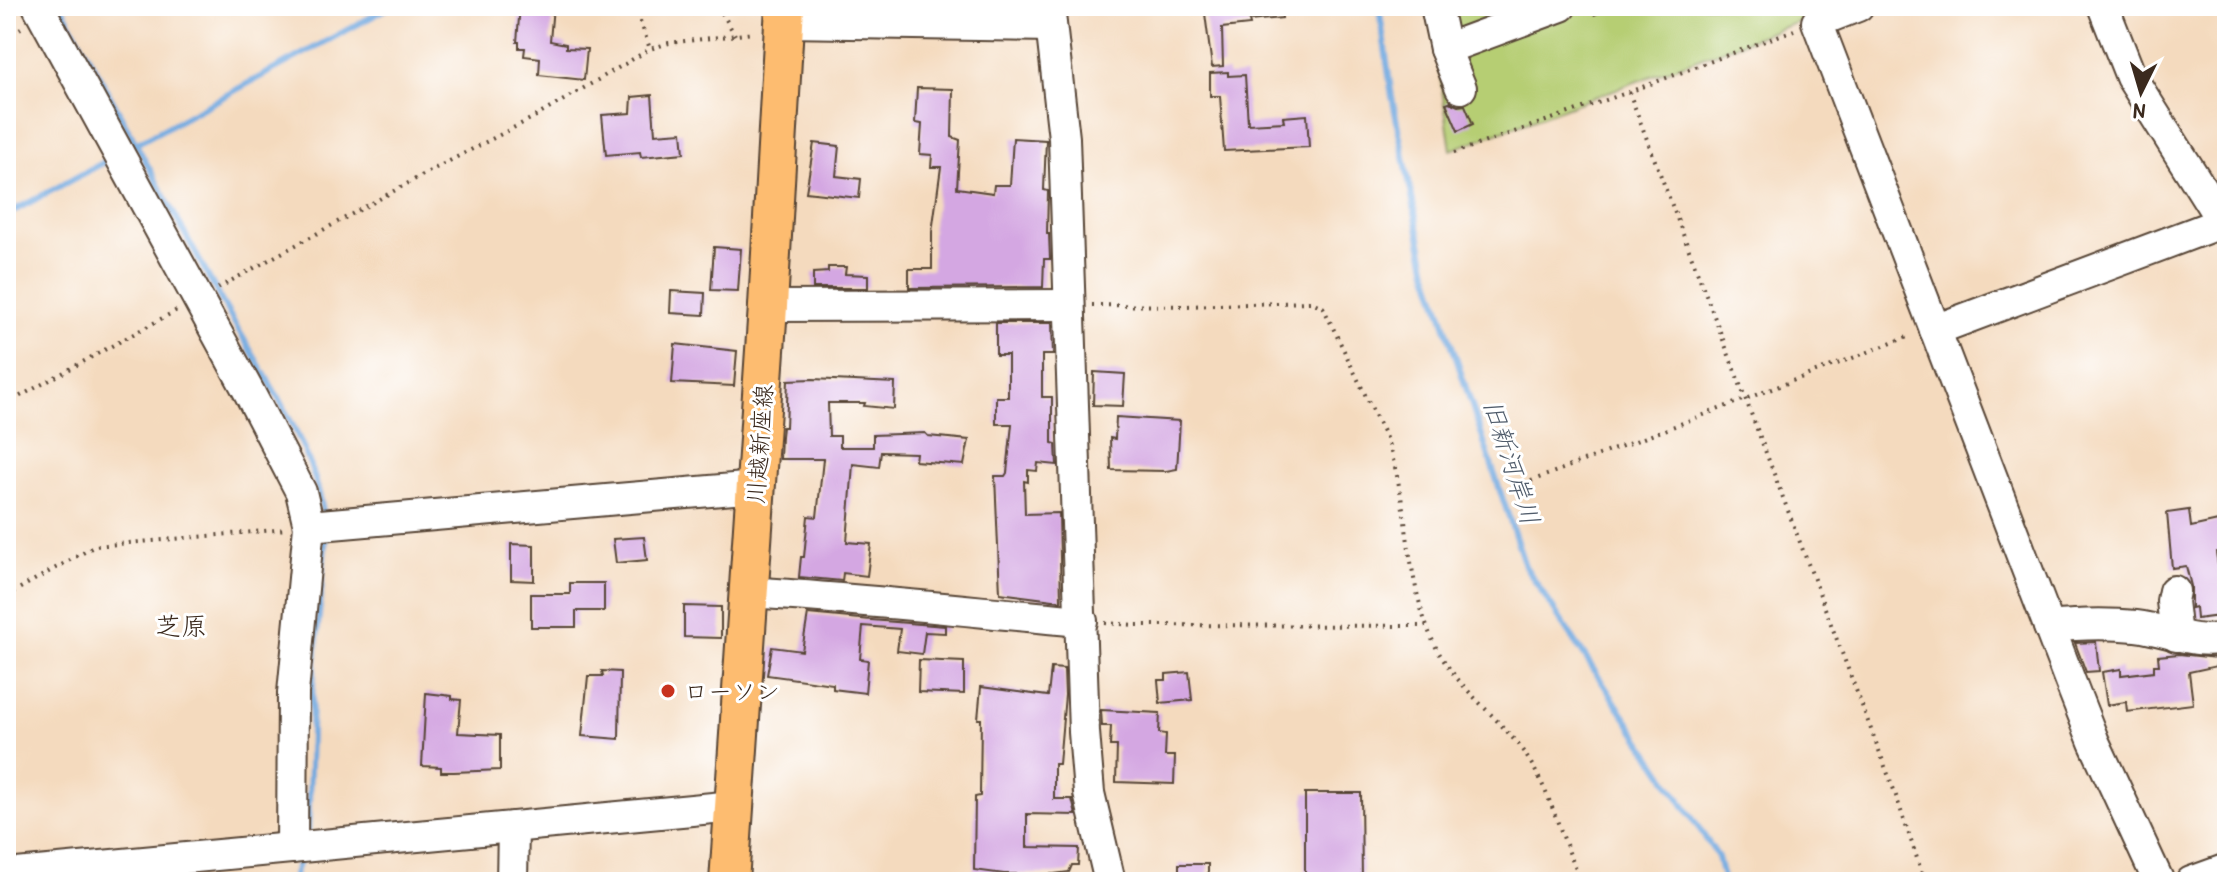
<svg xmlns="http://www.w3.org/2000/svg" width="2233" height="888" font-family="'Patrick Hand','Klee One',sans-serif">
<style>
.green{fill:#b6ce73;stroke:#787c48;stroke-width:2}
.lines{fill:none;stroke-linecap:round;stroke-linejoin:round}
.stream{stroke:#70a8df;stroke-width:6}
.building{fill:#d4a7e2}
.minor-casing{stroke:#574436;stroke-width:34}
.major-casing{stroke:#574436;stroke-width:42}
.path{stroke:#574436;stroke-width:4;stroke-dasharray:2 6;stroke-linecap:butt}
.minor{stroke:#fff;stroke-width:30}
.major{stroke:#fdbc6f;stroke-width:38}
.poi-dot{fill:#c8321e;stroke:#fff;stroke-width:3}
.labels{text-anchor:middle;dominant-baseline:central;stroke-width:6;stroke-linejoin:round;paint-order:stroke}
.street-label{font-size:24px;fill:#3b2a1e;stroke:#fff}
.poi-label{font-size:24px;fill:#3b2a1e;stroke:#fff;text-anchor:start}
.water-label{font-size:26px;font-style:italic;fill:#505c6b;stroke:#fff}
.neighbourhood-label{font-size:26px;fill:#3b2a1e;stroke:#fff}
</style>
<rect width="100%" height="100%" fill="#fff"/>
<filter id="ink" filterUnits="userSpaceOnUse"><feTurbulence type="fractalNoise" baseFrequency=".0125" numOctaves="2"/><feDisplacementMap in="SourceGraphic" scale="16" xChannelSelector="R" yChannelSelector="G"/><feConvolveMatrix kernelMatrix="1 2 1 2 8 2 1 2 1" color-interpolation-filters="sRGB"/></filter>
<filter id="wash" filterUnits="userSpaceOnUse"><feTurbulence type="fractalNoise" baseFrequency=".006" numOctaves="4" result="noise"/><feDisplacementMap in="SourceGraphic" scale="32" xChannelSelector="R" yChannelSelector="G"/><feGaussianBlur stdDeviation="1.8" result="paint"/><feColorMatrix in="noise" values="0 0 0 0 0 0 0 0 0 0 0 0 0 0 0 0 0 1.4 0 .05"/><feComposite in="paint" operator="in"/></filter>
<g filter="url(#wash)">
<rect width="100%" height="100%" fill="#f4dabe"/>
<polygon class="green" points="1426,6 1841,6 1451,150 1435,42"/>
<g class="lines">
<g class="stream">
<path d="M 61,6 C 114,104 167,202 221,300 C 258,366 314,443 324,518"/>
<polyline points="1379,6 1392,97 1426,267 1525,566 1718,857 1724,882"/>
<polyline points="132,146 386,9"/>
<polyline points="6,215 112,158"/>
<polyline points="308,837 312,696 326,533"/>
<polyline points="295,882 294,874 302,855"/>
</g>
</g>
<g id="blocks">
<g class="building">
<polygon points="520,6 553,6 550,41 566,44 566,48 587,49 584,80 539,75 540,58 524,56 525,48 519,48 519,42 517,42"/>
<polygon points="1204,6 1281,6 1282,18 1249,21 1250,25 1222,28 1223,66 1212,67"/>
<polygon points="1228,72 1228,76 1245,75 1248,124 1284,122 1283,117 1307,115 1309,147 1224,151 1220,96 1210,96 1210,73"/>
<polygon points="917,88 953,89 952,137 960,140 957,188 993,193 994,185 1010,185 1013,138 1046,140 1044,190 1048,191 1047,234 1049,234 1050,259 1044,259 1043,287 909,288 909,269 932,269 932,232 941,167 931,167 932,155 920,154 922,124 915,123"/>
<polygon points="652,95 655,134 682,132 684,153 641,157 640,152 606,155 602,115 631,113 632,97"/>
<polygon points="1449,102 1458,106 1465,105 1473,124 1458,131 1446,103"/>
<polygon points="814,143 839,146 836,176 861,179 859,198 806,192"/>
<polygon points="714,247 741,249 738,291 711,290"/>
<polygon points="828,267 846,267 845,274 868,275 868,288 813,288 813,273 828,272"/>
<polygon points="671,291 705,293 704,315 670,313"/>
<polygon points="996,323 1052,323 1053,355 1042,355 1042,397 1052,397 1052,443 1056,444 1057,465 1038,463 1037,471 1028,470 1028,482 1024,481 1025,514 1059,513 1061,601 1000,593 995,476 1005,476 1007,473 1012,424 996,424 996,397 1008,397 1008,355 996,355"/>
<polygon points="675,344 737,351 734,386 672,383"/>
<polygon points="1094,372 1125,374 1123,406 1093,405"/>
<polygon points="813,379 895,383 894,409 864,406 865,403 828,403 829,436 840,436 840,447 873,447 873,435 925,433 928,436 969,440 964,465 915,461 916,453 881,452 879,467 853,464 847,542 871,544 867,576 843,573 842,581 799,577 801,557 804,557 808,516 817,517 823,459 780,459 781,436 782,427 786,427 788,380"/>
<polygon points="1116,417 1180,421 1177,469 1166,471 1111,470 1110,438 1115,439"/>
<polygon points="2189,510 2191,527 2227,519 2227,550 2216,552 2221,586 2227,585 2227,615 2196,619 2195,607 2191,608 2191,586 2186,566 2172,568 2167,513"/>
<polygon points="644,537 647,560 616,563 613,539"/>
<polygon points="511,544 534,545 534,581 511,580"/>
<polygon points="570,583 604,583 604,611 576,611 576,627 531,627 531,594 570,594"/>
<polygon points="684,606 721,607 721,638 684,637"/>
<polygon points="808,614 871,620 945,626 945,633 925,632 922,654 897,651 900,629 863,626 860,659 868,660 865,693 833,689 833,684 767,675 772,647 802,651"/>
<polygon points="2096,642 2099,671 2086,672 2075,643"/>
<polygon points="2179,654 2216,658 2217,666 2189,672 2193,704 2127,712 2126,702 2107,705 2102,672 2121,669 2121,675 2154,671 2154,665 2159,665 2158,656"/>
<polygon points="919,660 964,662 964,694 918,692"/>
<polygon points="1051,668 1064,669 1065,695 1059,764 1054,764 1054,799 1072,799 1076,815 1027,814 1027,847 1079,848 1078,865 1072,865 1069,872 1054,874 1004,874 974,870 975,797 980,796 981,719 978,719 981,687 1048,696"/>
<polygon points="602,671 620,672 619,739 582,736 588,676 603,676"/>
<polygon points="1189,672 1192,700 1160,703 1158,680 1166,680 1166,674"/>
<polygon points="426,693 452,696 452,699 461,700 458,733 500,735 500,770 454,772 441,772 441,767 422,766"/>
<polygon points="1101,710 1160,713 1159,733 1166,734 1165,756 1175,756 1174,784 1116,782 1117,746 1110,746 1111,726 1102,726"/>
<polygon points="1305,793 1361,793 1362,882 1305,882"/>
<rect x="1179" y="864" width="29" height="18"/>
</g>
</g>
</g>
<g filter="url(#ink)">
<use href="#blocks" fill-opacity="0" stroke="#574436" stroke-width="2"/>
<g class="lines">
<defs>
<g id="minor">
<polyline points="38,6 249,392 301,492 309,526 293,693 292,848"/>
<polyline points="1049,6 1064,138 1084,732 1089,793 1110,882"/>
<polyline points="1436,6 1445,49 1461,88"/>
<polyline points="1858,6 1817,22 2070,681 2094,742 2159,882"/>
<polyline points="2103,6 2131,77 2223,223"/>
<polyline points="785,22 1051,26"/>
<polyline points="1445,49 1561,6"/>
<polyline points="768,306 1068,305"/>
<polyline points="1935,330 2212,226 2227,223"/>
<polyline points="309,526 756,487"/>
<polyline points="2174,591 2172,601 2176,636"/>
<path d="M 748,592 C 859,599 970,611 1082,621"/>
<path d="M 2049,627 C 2078,624 2106,623 2136,626 C 2169,630 2192,645 2227,638"/>
<polyline points="6,875 734,806"/>
<polyline points="512,882 513,827"/>
<polyline points="2191,882 2227,869"/>
</g>
<polyline id="major" points="729,882 768,306 785,6"/>
</defs>
<use href="#minor" class="minor-casing"/>
<use href="#major" class="major-casing"/>
<g class="path">
<polyline points="635,6 650,49"/>
<polyline points="718,6 735,35"/>
<polyline points="1592,6 1597,18"/>
<polyline points="2222,6 2227,12"/>
<polyline points="6,37 21,28"/>
<polyline points="1629,92 1894,790 1925,882"/>
<polyline points="1454,153 1629,92 1794,30"/>
<polyline points="218,288 430,171 540,114 650,49 669,43 754,33"/>
<path d="M 1092,305 L 1186,306 L 1311,302 L 1323,307 L 1387,440 C 1408,500 1405,564 1426,624 C 1446,683 1492,707 1525,754 C 1552,793 1561,840 1582,882"/>
<polyline points="6,404 179,309"/>
<polyline points="1531,481 1910,336"/>
<polyline points="6,596 95,546 287,529"/>
<polyline points="1105,623 1135,625 1426,626"/>
</g>
<use href="#minor" class="minor"/>
<use href="#major" class="major"/>
</g>
</g>
<circle class="poi-dot" cx="668" cy="691" r="8"/>
<g class="labels">
<g class="street-label">
<text transform="translate(759 444) rotate(-86)">川越新座線</text>
</g>
<g class="poi-label">
<text x="684" y="691">ローソン</text>
</g>
<g class="water-label">
<text transform="translate(1512 462) rotate(72)">旧新河岸川</text>
</g>
<g class="neighbourhood-label">
<text x="181" y="625">芝原</text>
</g>
</g>
<rect width="2233" height="888" fill="none" stroke="#fff" stroke-width="32"/>
<g transform="translate(2141 92) rotate(185)" stroke="#ffffff" stroke-width="6" paint-order="stroke">
<path d="M0-6L14 30L0 20L-14 30Z" fill="#3b2a1e"/>
<text y="-12" font-size="22" font-weight="bold" text-anchor="middle" fill="#3b2a1e">N</text>
</g>
</svg>
